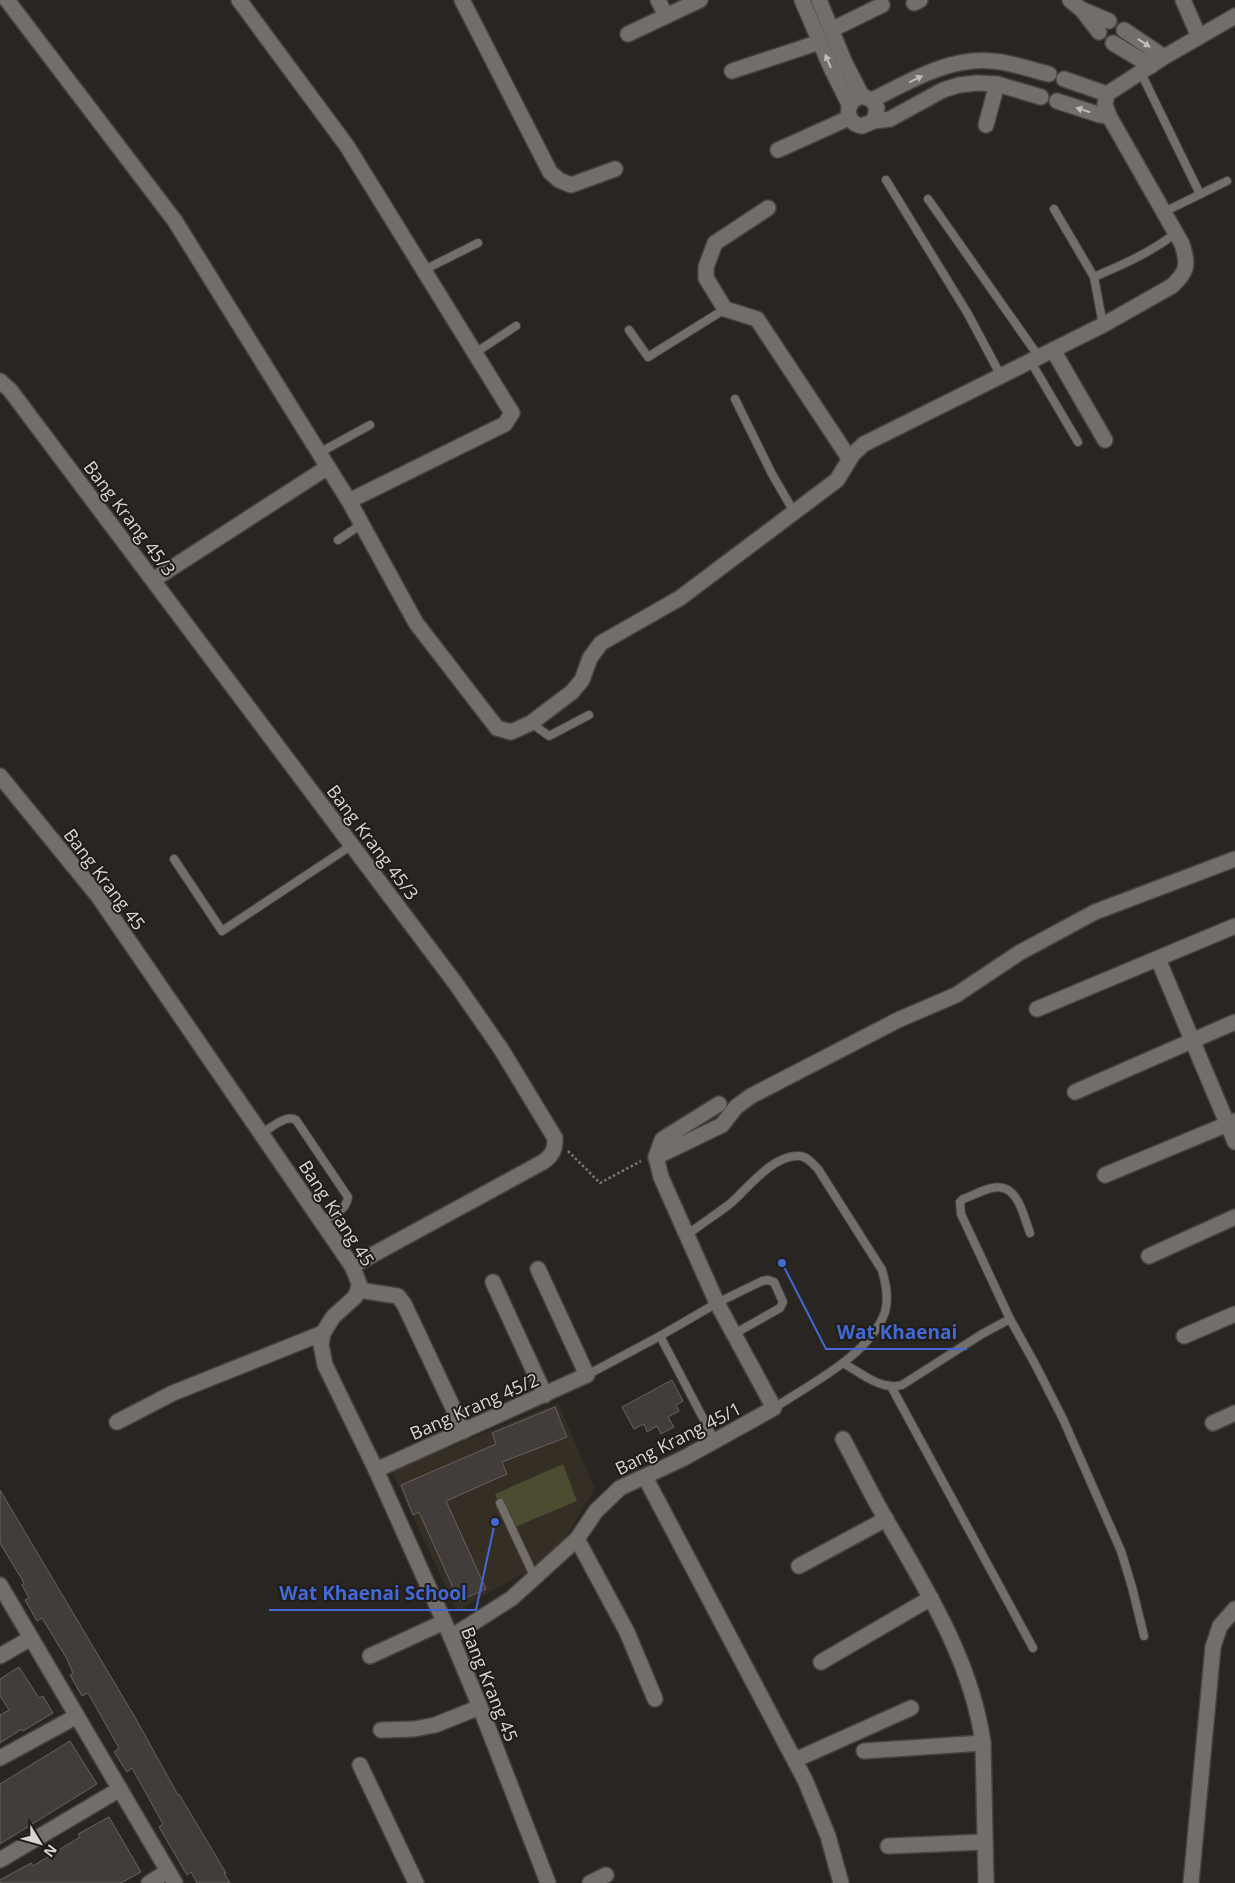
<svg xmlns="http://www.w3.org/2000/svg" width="1235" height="1883" font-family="'Open Sans',sans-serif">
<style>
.built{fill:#352e24}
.green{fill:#4b4c30}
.building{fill:#423c3a;stroke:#696260}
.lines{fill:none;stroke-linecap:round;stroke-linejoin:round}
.lane-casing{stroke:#46433f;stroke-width:10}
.street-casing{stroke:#46433f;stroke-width:18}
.path{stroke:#7a7874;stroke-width:2.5;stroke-dasharray:2.5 2.5;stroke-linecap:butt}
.lane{stroke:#736e69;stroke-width:8}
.street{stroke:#736e69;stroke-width:15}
.oneway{fill:#c0bdb9}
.labels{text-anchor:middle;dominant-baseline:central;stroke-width:4;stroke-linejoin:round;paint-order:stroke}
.street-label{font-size:18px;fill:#d9d7d4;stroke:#201c18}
.leader{fill:none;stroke:#4369d7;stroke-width:2}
.callout-dot{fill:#4369d7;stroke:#201c18;stroke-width:2}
.callout-label{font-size:19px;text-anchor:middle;font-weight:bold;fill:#4369d7;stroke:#201c18;stroke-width:4;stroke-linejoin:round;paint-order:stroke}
</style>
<rect width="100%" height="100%" fill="#292621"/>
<polygon class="built" points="558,1403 595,1489 554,1556 457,1611 392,1471"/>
<polygon class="green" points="563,1464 577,1501 510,1529 495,1494"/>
<g class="building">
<polygon points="672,1380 683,1401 676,1405 679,1411 668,1417 674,1427 661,1434 657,1426 647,1432 644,1424 634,1429 622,1407"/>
<polygon points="555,1407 567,1437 502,1462 507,1474 446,1501 486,1589 459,1601 419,1512 413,1515 401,1485 496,1444 492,1433"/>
<polygon points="0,1490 136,1719 178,1795 179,1794 226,1873 224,1873 230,1883 197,1883 191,1872 187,1875 159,1827 163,1824 132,1768 127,1772 114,1752 119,1748 88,1693 82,1696 70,1675 73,1673 67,1659 42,1618 37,1621 25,1600 29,1598 22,1585 24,1583 0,1543"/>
<polygon points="19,1667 39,1698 43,1696 53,1713 23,1731 22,1729 0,1743 0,1715 9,1710 0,1696 0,1679"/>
<polygon points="70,1741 97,1784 0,1844 0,1784"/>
<polygon points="109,1817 141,1872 121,1883 0,1883 0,1880 31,1863 33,1866 80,1837 78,1834"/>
</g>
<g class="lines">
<defs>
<g id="lane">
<polyline points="1141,73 1200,194"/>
<polyline points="886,180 968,314 1001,376"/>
<polyline points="928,199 1039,357"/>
<polyline points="1054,209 1094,277 1103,325"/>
<polyline points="1164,212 1227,181"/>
<polyline points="424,270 478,243"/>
<path d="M 1094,277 C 1124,264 1150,253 1176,233"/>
<polyline points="629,330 648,357 725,309"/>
<polyline points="475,353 516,326"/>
<polyline points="1031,362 1078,442"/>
<polyline points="735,399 772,474 794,512"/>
<polyline points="319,453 370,425"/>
<polyline points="338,540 362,524"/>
<polyline points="531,723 549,736 589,715"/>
<polyline points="174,859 222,931 352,845"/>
<path d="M 262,1133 C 271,1128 286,1114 296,1120 L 348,1197 C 346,1211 333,1215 322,1221"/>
<path d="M 687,1235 C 701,1224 717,1214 731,1203 C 748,1188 774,1154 799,1156 C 807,1156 813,1164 818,1169 L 882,1270 C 886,1284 889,1298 885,1312 C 870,1355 810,1384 774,1408"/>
<path d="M 1010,1319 L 961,1214 L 960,1202 L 963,1199 C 972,1196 982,1190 992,1188 C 1018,1182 1023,1215 1030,1233"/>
<polyline points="660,1336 715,1441"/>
<path d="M 843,1363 C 861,1373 881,1391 902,1385 L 982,1334 L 1010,1319 L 1035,1364 L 1063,1419 L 1121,1551 L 1132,1587 L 1144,1636"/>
<polyline points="587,1375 660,1336 717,1303 762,1281 768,1280 774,1282 783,1302 780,1308 734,1334"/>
<polyline points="892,1388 1033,1648"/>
<polyline points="500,1503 535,1578"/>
</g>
<g id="street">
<path d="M 7,0 L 175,221 L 349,501 L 416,623 L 497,728 L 511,732 L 531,723 L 572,692 L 582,680 L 590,658 L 601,643 L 680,598 L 837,480 L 853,454 L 864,444 L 1103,325 L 1172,286 C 1187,272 1189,265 1182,244 L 1109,116 L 1105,104 L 1107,94 L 1164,57 L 1235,16"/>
<polyline points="239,0 347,146 512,413 505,424 349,501"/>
<polyline points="462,0 550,172 559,180 571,185 615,169"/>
<polyline points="658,0 666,16"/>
<polyline points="802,0 832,70 849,104"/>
<polyline points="819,0 845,63 862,96"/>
<polyline points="1070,0 1082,10 1099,32"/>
<polyline points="1183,0 1199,37"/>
<polyline points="914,3 920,0"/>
<polyline points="1083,10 1109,21"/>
<polyline points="831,30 882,5"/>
<polyline points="1124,30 1164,57"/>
<polyline points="628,34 700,0"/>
<polyline points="1113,43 1151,66"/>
<polyline points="732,71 820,42"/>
<polyline points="1064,79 1107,94"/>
<path d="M 872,100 C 910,81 949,57 992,61 C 1011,62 1031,70 1049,74"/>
<polyline points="1057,101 1100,115 1109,116"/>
<path d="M 874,121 L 877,108 L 872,100 L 862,96 C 844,101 844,123 862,126 L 874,121 L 890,119 L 943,90 L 959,85 L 977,83 L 997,84 L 1041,97"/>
<polyline points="986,125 997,84"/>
<polyline points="778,150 849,118"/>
<polyline points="768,208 715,243 706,267 706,278 725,309 757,319 849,458"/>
<polyline points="1053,350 1105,440"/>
<path d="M 0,381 L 10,390 L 456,984 L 501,1049 L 555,1138 C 555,1149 553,1155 543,1162 L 352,1266"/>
<polyline points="153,580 328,467"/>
<polyline points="0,776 98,896 352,1266 359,1283 358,1290 355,1297 333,1317 323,1333 321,1345 325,1365 376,1470 451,1637 480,1707 548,1883"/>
<polyline points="1158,959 1235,1142"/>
<polyline points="1037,1009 1235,926"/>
<polyline points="1075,1092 1235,1022"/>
<polyline points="656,1157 662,1140 666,1137 719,1104"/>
<polyline points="1105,1175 1235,1121"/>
<polyline points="1149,1256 1235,1217"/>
<polyline points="493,1282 545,1395"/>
<polyline points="358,1290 398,1296 404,1304 464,1431"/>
<polyline points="1184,1336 1235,1314"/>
<polyline points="117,1422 173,1393 323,1333"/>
<polyline points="1213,1423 1235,1413"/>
<path d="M 843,1439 C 858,1467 872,1496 888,1523 C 928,1592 972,1663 983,1743 L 986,1883"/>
<polyline points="376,1470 587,1375 538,1269"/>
<polyline points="645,1477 805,1780 828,1836 841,1883"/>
<polyline points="577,1539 627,1632 655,1699"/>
<polyline points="799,1566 886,1519"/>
<polyline points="0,1585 175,1883"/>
<polyline points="451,1637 512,1598 577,1539 596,1511 620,1488 684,1458 774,1408 717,1303 661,1177 656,1157 722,1125 736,1107 751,1096 898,1020 956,995 1019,953 1095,912 1235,859"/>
<polyline points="0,1656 31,1638"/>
<polyline points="370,1656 444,1622"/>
<polyline points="821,1662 931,1598"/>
<polyline points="381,1730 414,1729 435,1725 480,1707"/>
<polyline points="864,1751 983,1743"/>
<polyline points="0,1758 77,1716"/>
<polyline points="795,1760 911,1708"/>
<polyline points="360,1765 416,1883"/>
<polyline points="888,1846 985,1842"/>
<polyline points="0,1860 120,1789"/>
<polyline points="149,1883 168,1871"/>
<polyline points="590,1883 606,1875"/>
<polyline points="1191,1883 1213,1647 1220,1626 1235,1609"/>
</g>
</defs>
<use href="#lane" class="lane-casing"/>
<use href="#street" class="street-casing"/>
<polyline class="path" points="568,1151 600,1183 641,1161"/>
<use href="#lane" class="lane"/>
<use href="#street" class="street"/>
</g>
<defs><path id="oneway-solid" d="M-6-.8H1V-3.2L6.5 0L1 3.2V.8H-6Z" transform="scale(1.25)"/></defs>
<g class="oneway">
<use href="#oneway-solid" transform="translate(1144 43) rotate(33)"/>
<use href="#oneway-solid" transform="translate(828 61) rotate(-113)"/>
<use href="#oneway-solid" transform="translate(916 79) rotate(-26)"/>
<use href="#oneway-solid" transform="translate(1083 110) rotate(-162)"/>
</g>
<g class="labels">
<g class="street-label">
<text transform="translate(130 518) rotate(53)">Bang Krang 45/3</text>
<text transform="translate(373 842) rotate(53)">Bang Krang 45/3</text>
<text transform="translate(105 879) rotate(53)">Bang Krang 45</text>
<text transform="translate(337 1213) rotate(57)">Bang Krang 45</text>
<text transform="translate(474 1406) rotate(-24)">Bang Krang 45/2</text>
<text transform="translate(678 1438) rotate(-27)">Bang Krang 45/1</text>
<text transform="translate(490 1684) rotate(68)">Bang Krang 45</text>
</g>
</g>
<path class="leader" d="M782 1263L826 1349H967M495 1522L476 1610H269"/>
<g class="callout-dot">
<circle cx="782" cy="1263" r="5"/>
<circle cx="495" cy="1522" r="5"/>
</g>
<g class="callout-label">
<text x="897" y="1339">Wat Khaenai</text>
<text x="373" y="1600">Wat Khaenai School</text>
</g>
<g transform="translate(40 1843) rotate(127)" stroke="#201c18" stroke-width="4" paint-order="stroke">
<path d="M0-4L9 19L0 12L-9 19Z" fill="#d9d7d4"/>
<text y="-8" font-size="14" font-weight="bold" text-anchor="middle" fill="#d9d7d4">N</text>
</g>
</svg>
